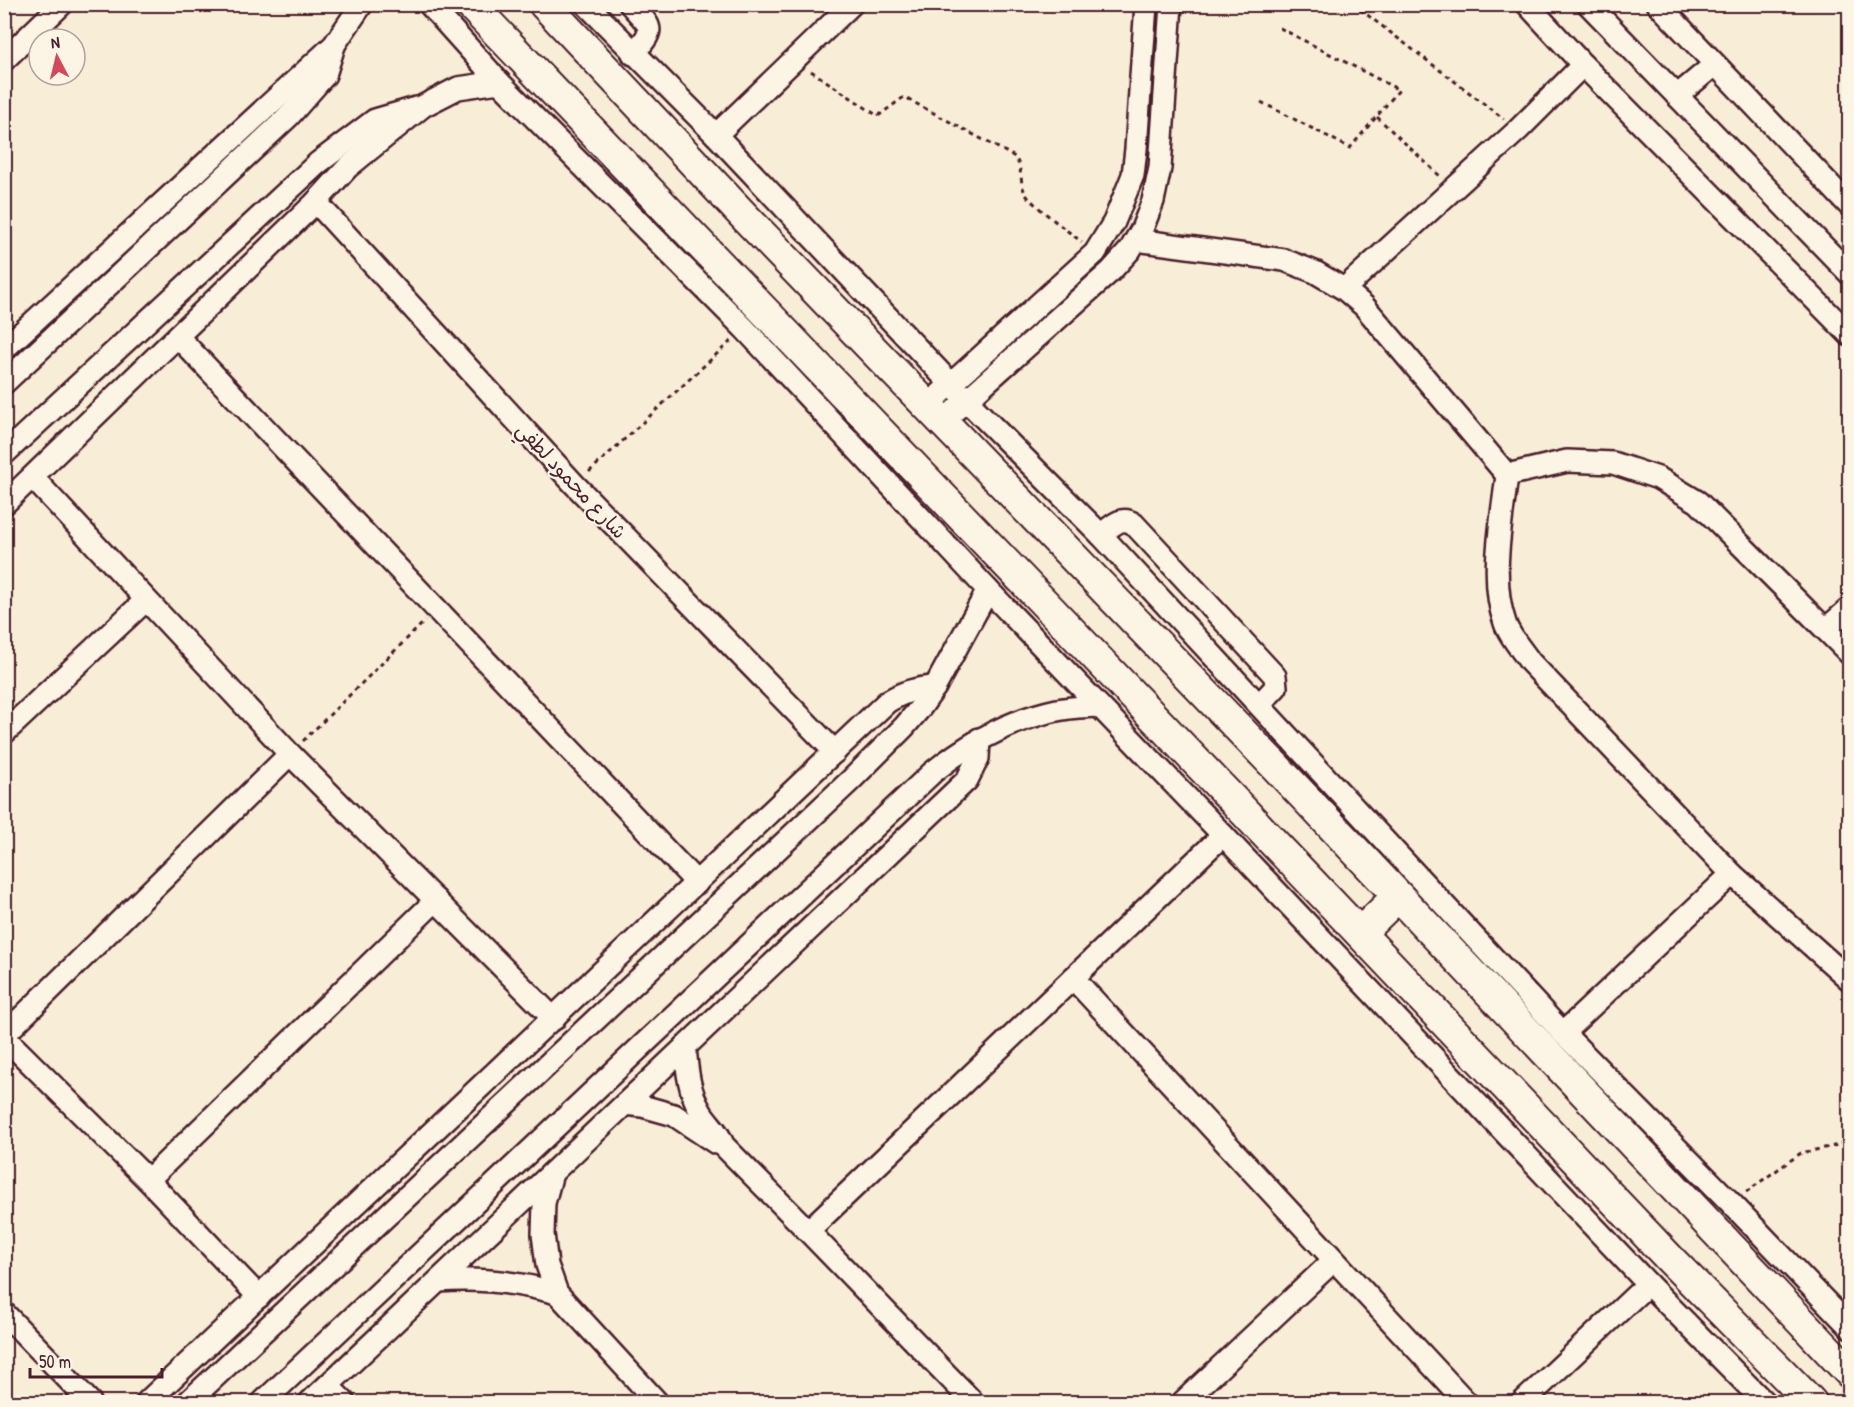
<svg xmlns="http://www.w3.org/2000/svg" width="1854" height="1407" font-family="'Patrick Hand','Playpen Sans Arabic',sans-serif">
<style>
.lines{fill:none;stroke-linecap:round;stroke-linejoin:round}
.street-casing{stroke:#4a1f2b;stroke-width:26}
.secondary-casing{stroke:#4a1f2b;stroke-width:34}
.path{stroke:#4a1f2b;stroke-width:3;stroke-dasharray:4.5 4.5;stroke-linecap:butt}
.street{stroke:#fcf5e5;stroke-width:21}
.secondary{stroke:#fcf5e5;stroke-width:30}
.labels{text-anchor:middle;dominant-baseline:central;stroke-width:4.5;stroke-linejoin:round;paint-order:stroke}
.street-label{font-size:20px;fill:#4a1f2b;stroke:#fcf5e5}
</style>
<rect width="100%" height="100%" fill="#f8edd6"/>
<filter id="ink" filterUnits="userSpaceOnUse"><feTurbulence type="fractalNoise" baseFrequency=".0167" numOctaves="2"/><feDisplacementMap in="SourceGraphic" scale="12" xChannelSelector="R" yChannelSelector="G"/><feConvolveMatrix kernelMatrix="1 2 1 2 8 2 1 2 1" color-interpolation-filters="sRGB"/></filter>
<g filter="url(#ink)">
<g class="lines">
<defs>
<g id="street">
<polyline points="429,4 499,82 744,328 988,590 1223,835 1648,1284 1764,1402"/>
<polyline points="586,4 716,135 966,400 1101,535 1563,1033 1731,1203 1850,1327"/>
<path d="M 630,4 C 652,29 657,27 633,54"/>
<polyline points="1527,4 1583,65 1850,335"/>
<polyline points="1588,4 1850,274"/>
<polyline points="1658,4 1850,206"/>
<polyline points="4,60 62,4"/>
<polyline points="1677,96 1714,65"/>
<polyline points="716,135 852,4"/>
<polyline points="316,202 575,485 835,752"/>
<path d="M 1136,240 L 1284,260 L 1315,272 L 1344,289 L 1364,306 L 1507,475 C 1502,520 1489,578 1505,623 C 1509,636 1522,650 1530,662 L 1732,874 L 1850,980"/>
<polyline points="1344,289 1518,130 1583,65"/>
<polyline points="178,337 697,883"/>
<polyline points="4,349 334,45 362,4"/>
<polyline points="4,383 289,116 325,75 334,46"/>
<polyline points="940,394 1095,253 1114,222 1133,175 1136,149 1146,4"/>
<polyline points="943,421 1111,271 1130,250 1142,229 1153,201 1160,168 1171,4"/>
<polyline points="4,454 318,163 375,120 416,108"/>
<polyline points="1507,475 1567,461 1613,463 1658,478 1698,502 1850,654"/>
<polyline points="33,478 290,754 554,1019"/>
<polyline points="4,504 316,202 348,167 423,106 458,88 499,82"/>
<path d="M 1101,535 C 1112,526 1121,515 1134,524 L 1275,676 L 1276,687 L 1260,704"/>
<polyline points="1826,629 1850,608"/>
<polyline points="4,733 146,600"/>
<polyline points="1073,978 1466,1402"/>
<polyline points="1563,1033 1732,874"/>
<polyline points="4,1035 290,754"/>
<polyline points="4,1037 148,1180 259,1297"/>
<path d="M 685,1047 C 687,1070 689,1092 701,1112 C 708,1124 719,1131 723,1145 L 808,1231 L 973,1402"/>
<polyline points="625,1104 642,1106 674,1115 716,1143"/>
<polyline points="552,1173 544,1203 543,1234 547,1265 557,1293 657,1402"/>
<polyline points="148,1180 436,900"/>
<polyline points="808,1231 1223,835"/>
<path d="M 439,1281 C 480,1278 518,1282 557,1293"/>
<polyline points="4,1313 90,1402"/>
<polyline points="328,1386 344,1402"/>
<path d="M 147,1402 L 887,702 C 903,692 916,688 935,687"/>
<polyline points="188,1402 851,780 904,727 921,707 935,687 988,590"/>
<path d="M 263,1402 L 933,772 C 970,742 1010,720 1057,710 C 1071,707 1085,707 1099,706"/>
<polyline points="310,1402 967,780 978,758 979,739"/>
<polyline points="1183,1402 1334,1260"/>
<polyline points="1523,1402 1648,1284"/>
</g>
<g id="secondary">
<polyline points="470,4 1235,802 1669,1258 1811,1402"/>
<polyline points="544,4 743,215 1276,767 1850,1373"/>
<polyline points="1360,933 1398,896"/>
</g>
</defs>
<use href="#street" class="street-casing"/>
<use href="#secondary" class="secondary-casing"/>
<g class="path">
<polyline points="1353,4 1504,119"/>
<path d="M 811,71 L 878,116 L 904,97 L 1015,157 C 1023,169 1019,180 1025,193 C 1030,203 1070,233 1082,242"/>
<polyline points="1261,102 1350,148 1399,90 1278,27"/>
<polyline points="1377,117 1441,177"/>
<polyline points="589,472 732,340"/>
<polyline points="303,741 425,621"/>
<polyline points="1746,1192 1801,1153 1834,1146 1850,1139"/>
</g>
<use href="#street" class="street"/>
<use href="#secondary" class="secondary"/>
</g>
</g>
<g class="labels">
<g class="street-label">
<text transform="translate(572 480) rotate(47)">شارع محمود لطفي</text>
</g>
</g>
<rect width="1854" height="1407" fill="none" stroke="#fcf5e5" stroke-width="24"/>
<rect x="12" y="12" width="1830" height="1383" fill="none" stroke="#4a1f2b" stroke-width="2" filter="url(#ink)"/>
<g transform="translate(57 57) rotate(353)"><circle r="28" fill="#fcf5e5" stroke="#b59f9b" stroke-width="1.5"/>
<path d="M0-4.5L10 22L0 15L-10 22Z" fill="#d1495b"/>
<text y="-9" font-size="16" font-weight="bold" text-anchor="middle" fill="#4a1f2b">N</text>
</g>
<path d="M30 1368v9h132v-9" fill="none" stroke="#4a1f2b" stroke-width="3"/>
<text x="39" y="1368" font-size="18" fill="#4a1f2b" stroke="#fcf5e5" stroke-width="4.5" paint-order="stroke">50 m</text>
</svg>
